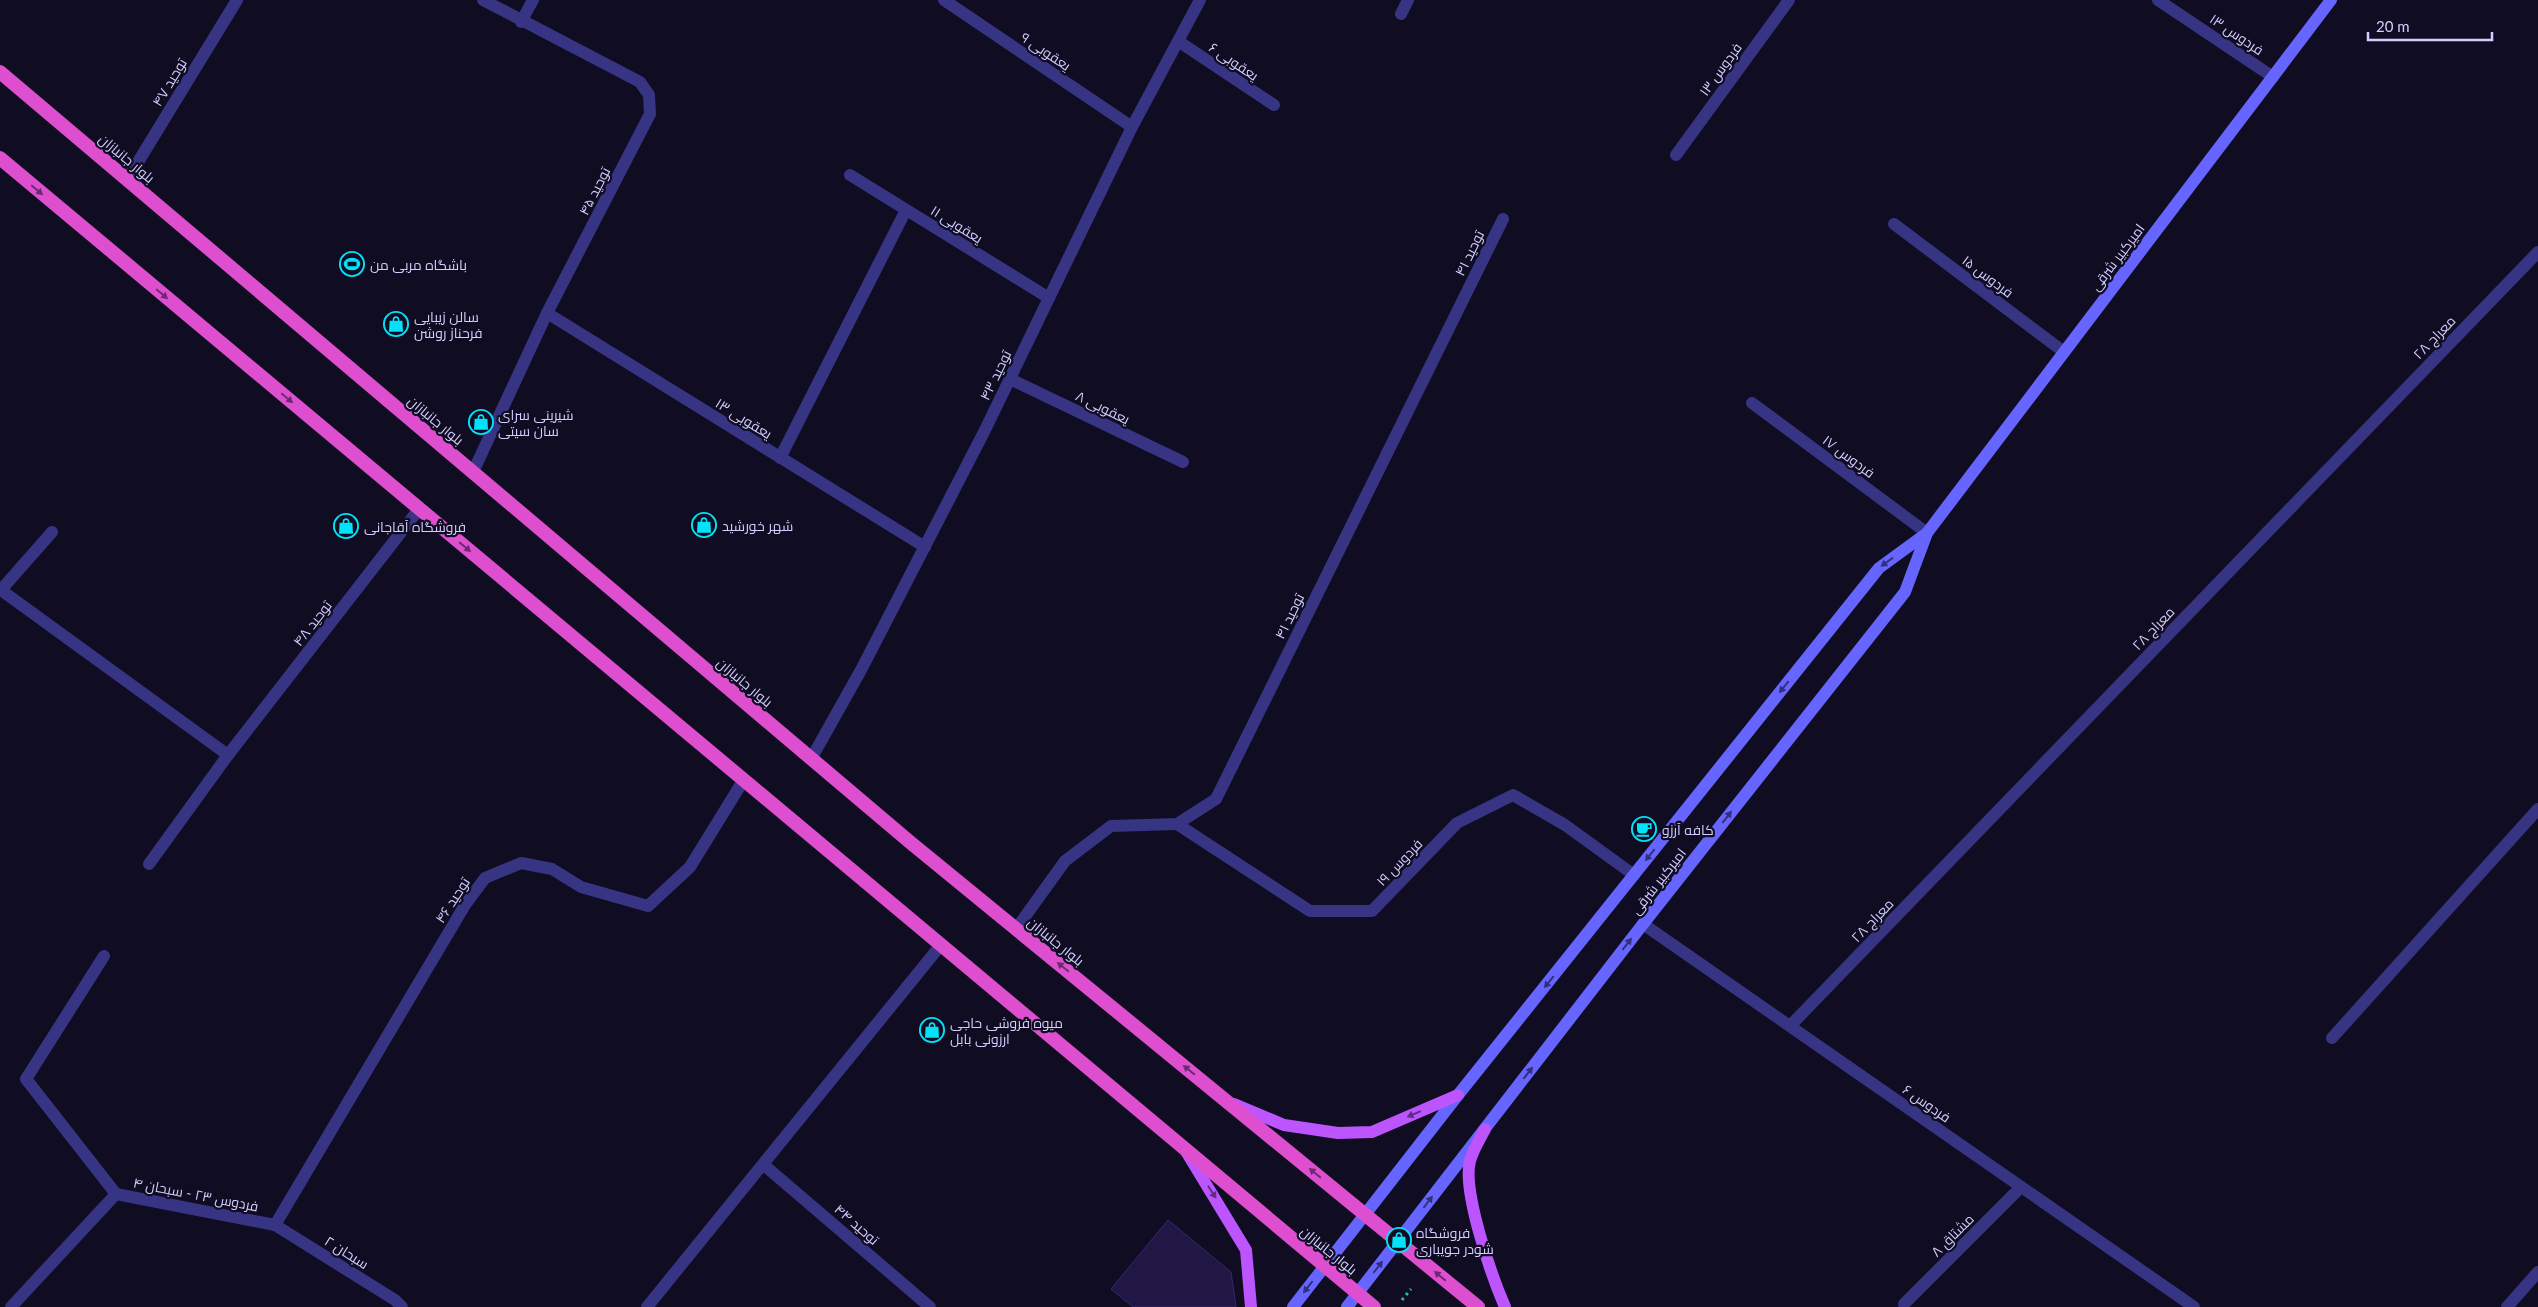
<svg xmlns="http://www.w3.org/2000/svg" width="2538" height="1307" font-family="Lato,Cairo,sans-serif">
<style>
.building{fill:#201744;stroke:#362872}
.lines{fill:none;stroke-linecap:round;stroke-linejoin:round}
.path{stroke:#27b9af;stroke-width:3;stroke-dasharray:2.5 4;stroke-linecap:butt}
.minor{stroke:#373484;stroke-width:12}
.secondary{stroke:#6765ff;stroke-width:12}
.primary{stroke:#bd55ff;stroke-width:12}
.trunk{stroke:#de4fd0;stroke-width:14}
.oneway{fill:#6d2a70}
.oneway2{fill:#33307a}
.oneway3{fill:#5e2d85}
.labels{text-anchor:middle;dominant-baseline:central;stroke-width:4.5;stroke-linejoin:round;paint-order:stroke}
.street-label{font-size:14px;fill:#d3ceff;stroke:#100c22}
.poi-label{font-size:14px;fill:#d3ceff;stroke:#100c22;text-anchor:start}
</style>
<rect width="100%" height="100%" fill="#100c22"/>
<polygon class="building" points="1168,1220 1231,1272 1236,1307 1133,1307 1111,1289"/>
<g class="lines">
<polyline class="path" points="1402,1300 1411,1289"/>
<g class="minor">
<polyline points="944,0 1132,127"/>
<polyline points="2158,0 2273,77"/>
<polyline points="1401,14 1408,0"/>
<polyline points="521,22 533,0"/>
<polyline points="1178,41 1274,105"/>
<polyline points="1676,155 1789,0"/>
<polyline points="850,175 1049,298"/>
<polyline points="127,180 237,0"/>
<polyline points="1894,224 2064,352"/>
<polyline points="547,313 925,547"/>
<polyline points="1010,379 1183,462"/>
<polyline points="1752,403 1927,533"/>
<polyline points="780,458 906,210"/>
<polyline points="473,472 547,313 650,114 649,95 640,82 483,0"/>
<polyline points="1,590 228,755"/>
<polyline points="0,591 52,532"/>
<polyline points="811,759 861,670 984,432 1132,127 1200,0"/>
<polyline points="1177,824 1310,911 1372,911 1457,823 1513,795 1565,825 1634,875"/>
<polyline points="149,864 228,755 419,509"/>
<polyline points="1643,924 2194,1307"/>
<polyline points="1016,929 1065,861 1111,826 1177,824 1216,799 1503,219"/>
<polyline points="104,956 26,1079 116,1194"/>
<polyline points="1790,1026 2538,252"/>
<polyline points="2332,1038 2538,809"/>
<polyline points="764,1165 930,1307"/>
<polyline points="275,1225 465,905 485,878 521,863 552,869 581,887 648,906 690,867 743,781"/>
<polyline points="1904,1304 2021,1187"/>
<polyline points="11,1307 116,1194 275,1225 395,1300 402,1307"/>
<polyline points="647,1307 940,946"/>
<polyline points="2507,1307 2538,1272"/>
</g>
<g class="secondary">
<polyline points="1293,1307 1458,1095 1879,568 1927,533"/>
<polyline points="1347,1307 1643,924 1905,592 1927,533 2331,0"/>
</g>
<g class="primary">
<polyline points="1234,1104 1284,1125 1338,1133 1372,1132 1458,1095"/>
<path d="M 1485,1129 C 1480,1139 1473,1150 1470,1161 C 1462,1191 1492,1277 1505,1307"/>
<polyline points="1187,1153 1246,1250 1251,1307"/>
</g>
<g class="trunk">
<polyline points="0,72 911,843 1478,1307"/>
<polyline points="0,158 1374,1307"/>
</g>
</g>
<defs><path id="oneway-solid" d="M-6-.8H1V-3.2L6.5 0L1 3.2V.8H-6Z" transform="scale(1.25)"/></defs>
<g class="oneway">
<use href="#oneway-solid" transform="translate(37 190) rotate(40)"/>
<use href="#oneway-solid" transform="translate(162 294) rotate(40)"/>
<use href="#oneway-solid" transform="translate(287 398) rotate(40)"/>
<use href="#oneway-solid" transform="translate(465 547) rotate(40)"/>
<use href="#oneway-solid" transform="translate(1063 967) rotate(-141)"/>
<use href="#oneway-solid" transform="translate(1189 1070) rotate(-141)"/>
<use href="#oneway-solid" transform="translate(1315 1173) rotate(-141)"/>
<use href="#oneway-solid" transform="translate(1440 1276) rotate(-140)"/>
</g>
<g class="oneway2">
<use href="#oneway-solid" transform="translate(1887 562) rotate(144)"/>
<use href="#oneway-solid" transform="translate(1784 687) rotate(129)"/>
<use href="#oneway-solid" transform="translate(1727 817) rotate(-52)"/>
<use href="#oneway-solid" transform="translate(1650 855) rotate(129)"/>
<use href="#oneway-solid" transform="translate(1627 944) rotate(-52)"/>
<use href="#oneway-solid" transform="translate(1549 982) rotate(129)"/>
<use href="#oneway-solid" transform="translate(1528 1073) rotate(-52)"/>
<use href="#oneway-solid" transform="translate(1428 1202) rotate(-53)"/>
<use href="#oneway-solid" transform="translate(1378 1267) rotate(-52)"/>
<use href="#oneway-solid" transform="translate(1308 1287) rotate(128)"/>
</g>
<g class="oneway3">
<use href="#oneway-solid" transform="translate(1414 1114) rotate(157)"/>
<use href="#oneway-solid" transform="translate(1212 1192) rotate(57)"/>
</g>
<defs>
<symbol id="stadium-ring" viewBox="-11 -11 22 22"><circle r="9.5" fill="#100c22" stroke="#00e3f9" stroke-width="1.5"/><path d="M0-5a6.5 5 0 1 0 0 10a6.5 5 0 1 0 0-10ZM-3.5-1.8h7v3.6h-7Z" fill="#00e3f9"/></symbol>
<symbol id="shop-ring" viewBox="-11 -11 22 22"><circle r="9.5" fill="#100c22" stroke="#00e3f9" stroke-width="1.5"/><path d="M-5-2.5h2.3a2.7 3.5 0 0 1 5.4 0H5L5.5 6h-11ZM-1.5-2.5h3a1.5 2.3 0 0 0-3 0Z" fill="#00e3f9"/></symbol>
<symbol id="cafe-ring" viewBox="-11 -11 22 22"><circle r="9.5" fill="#100c22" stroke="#00e3f9" stroke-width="1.5"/><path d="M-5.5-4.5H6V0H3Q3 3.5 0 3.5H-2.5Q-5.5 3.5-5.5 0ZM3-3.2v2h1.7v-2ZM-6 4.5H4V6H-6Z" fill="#00e3f9"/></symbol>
</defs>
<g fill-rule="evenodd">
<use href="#stadium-ring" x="338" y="250" width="28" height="28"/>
<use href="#shop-ring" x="382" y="310" width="28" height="28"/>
<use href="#shop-ring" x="467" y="408" width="28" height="28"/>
<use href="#shop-ring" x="690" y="511" width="28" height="28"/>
<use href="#shop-ring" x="332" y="512" width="28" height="28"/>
<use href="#cafe-ring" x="1630" y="815" width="28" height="28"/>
<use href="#shop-ring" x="918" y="1016" width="28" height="28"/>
<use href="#shop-ring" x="1385" y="1226" width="28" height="28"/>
</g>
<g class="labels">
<g class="street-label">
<text transform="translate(2237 34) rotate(34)">فردوس ۱۳</text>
<text transform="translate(1046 51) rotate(34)">یعقوبی ۹</text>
<text transform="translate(1234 61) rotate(34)">یعقوبی ۶</text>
<text transform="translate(1720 69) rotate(-54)">فردوس ۱۳</text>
<text transform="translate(169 82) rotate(-59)">توحید ۴۷</text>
<text transform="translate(127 158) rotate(40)">بلوار جانبازان</text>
<text transform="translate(594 191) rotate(-63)">توحید ۴۵</text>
<text transform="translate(957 224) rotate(32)">یعقوبی ۱۱</text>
<text transform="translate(1469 253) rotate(-64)">توحید ۴۱</text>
<text transform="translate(2117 257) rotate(-53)">امیرکبیر شرقی</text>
<text transform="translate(1988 276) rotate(37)">فردوس ۱۵</text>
<text transform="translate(2434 337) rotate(-46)">معراج ۲۸</text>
<text transform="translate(995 375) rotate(-64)">توحید ۴۳</text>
<text transform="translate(1103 407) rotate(26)">یعقوبی ۸</text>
<text transform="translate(744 418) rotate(32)">یعقوبی ۱۳</text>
<text transform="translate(436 420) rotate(40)">بلوار جانبازان</text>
<text transform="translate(1849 456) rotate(37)">فردوس ۱۷</text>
<text transform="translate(1289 616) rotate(-64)">توحید ۴۱</text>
<text transform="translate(312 623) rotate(-52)">توحید ۴۸</text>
<text transform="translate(2153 628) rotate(-46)">معراج ۲۸</text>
<text transform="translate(745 682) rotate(40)">بلوار جانبازان</text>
<text transform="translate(1399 862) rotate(-46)">فردوس ۱۹</text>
<text transform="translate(1658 881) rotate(-52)">امیرکبیر شرقی</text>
<text transform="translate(452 900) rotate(-57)">توحید ۴۶</text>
<text transform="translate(1872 920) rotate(-46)">معراج ۲۸</text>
<text transform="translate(1056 941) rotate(39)">بلوار جانبازان</text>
<text transform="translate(1927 1103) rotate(35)">فردوس ۶</text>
<text transform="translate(196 1194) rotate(11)">فردوس ۲۳ - سبحان ۴</text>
<text transform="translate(857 1224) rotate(41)">توحید ۴۴</text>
<text transform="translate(1952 1235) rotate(-45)">مشتاق ۸</text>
<text transform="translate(1329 1250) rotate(39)">بلوار جانبازان</text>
<text transform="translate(347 1252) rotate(32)">سبحان ۲</text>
</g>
<g class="poi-label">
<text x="370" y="264">باشگاه مربی من</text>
<text x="414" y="316">سالن زیبایی<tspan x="414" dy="16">فرحناز روشن</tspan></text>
<text x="498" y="414">شیرینی سرای<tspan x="498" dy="16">سان سیتی</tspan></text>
<text x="722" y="525">شهر خورشید</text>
<text x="364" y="526">فروشگاه آقاجانی</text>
<text x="1662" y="829">کافه آرزو</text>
<text x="950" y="1022">میوه فروشی حاجی<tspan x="950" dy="16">ارزونی بابل</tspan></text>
<text x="1416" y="1232">فروشگاه<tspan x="1416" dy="16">شودر جویباری</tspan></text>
</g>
</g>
<path d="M2368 32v8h124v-8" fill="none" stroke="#d3ceff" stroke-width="2.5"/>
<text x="2376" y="32" font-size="15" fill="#d3ceff" stroke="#100c22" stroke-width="4" paint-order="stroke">20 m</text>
</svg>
